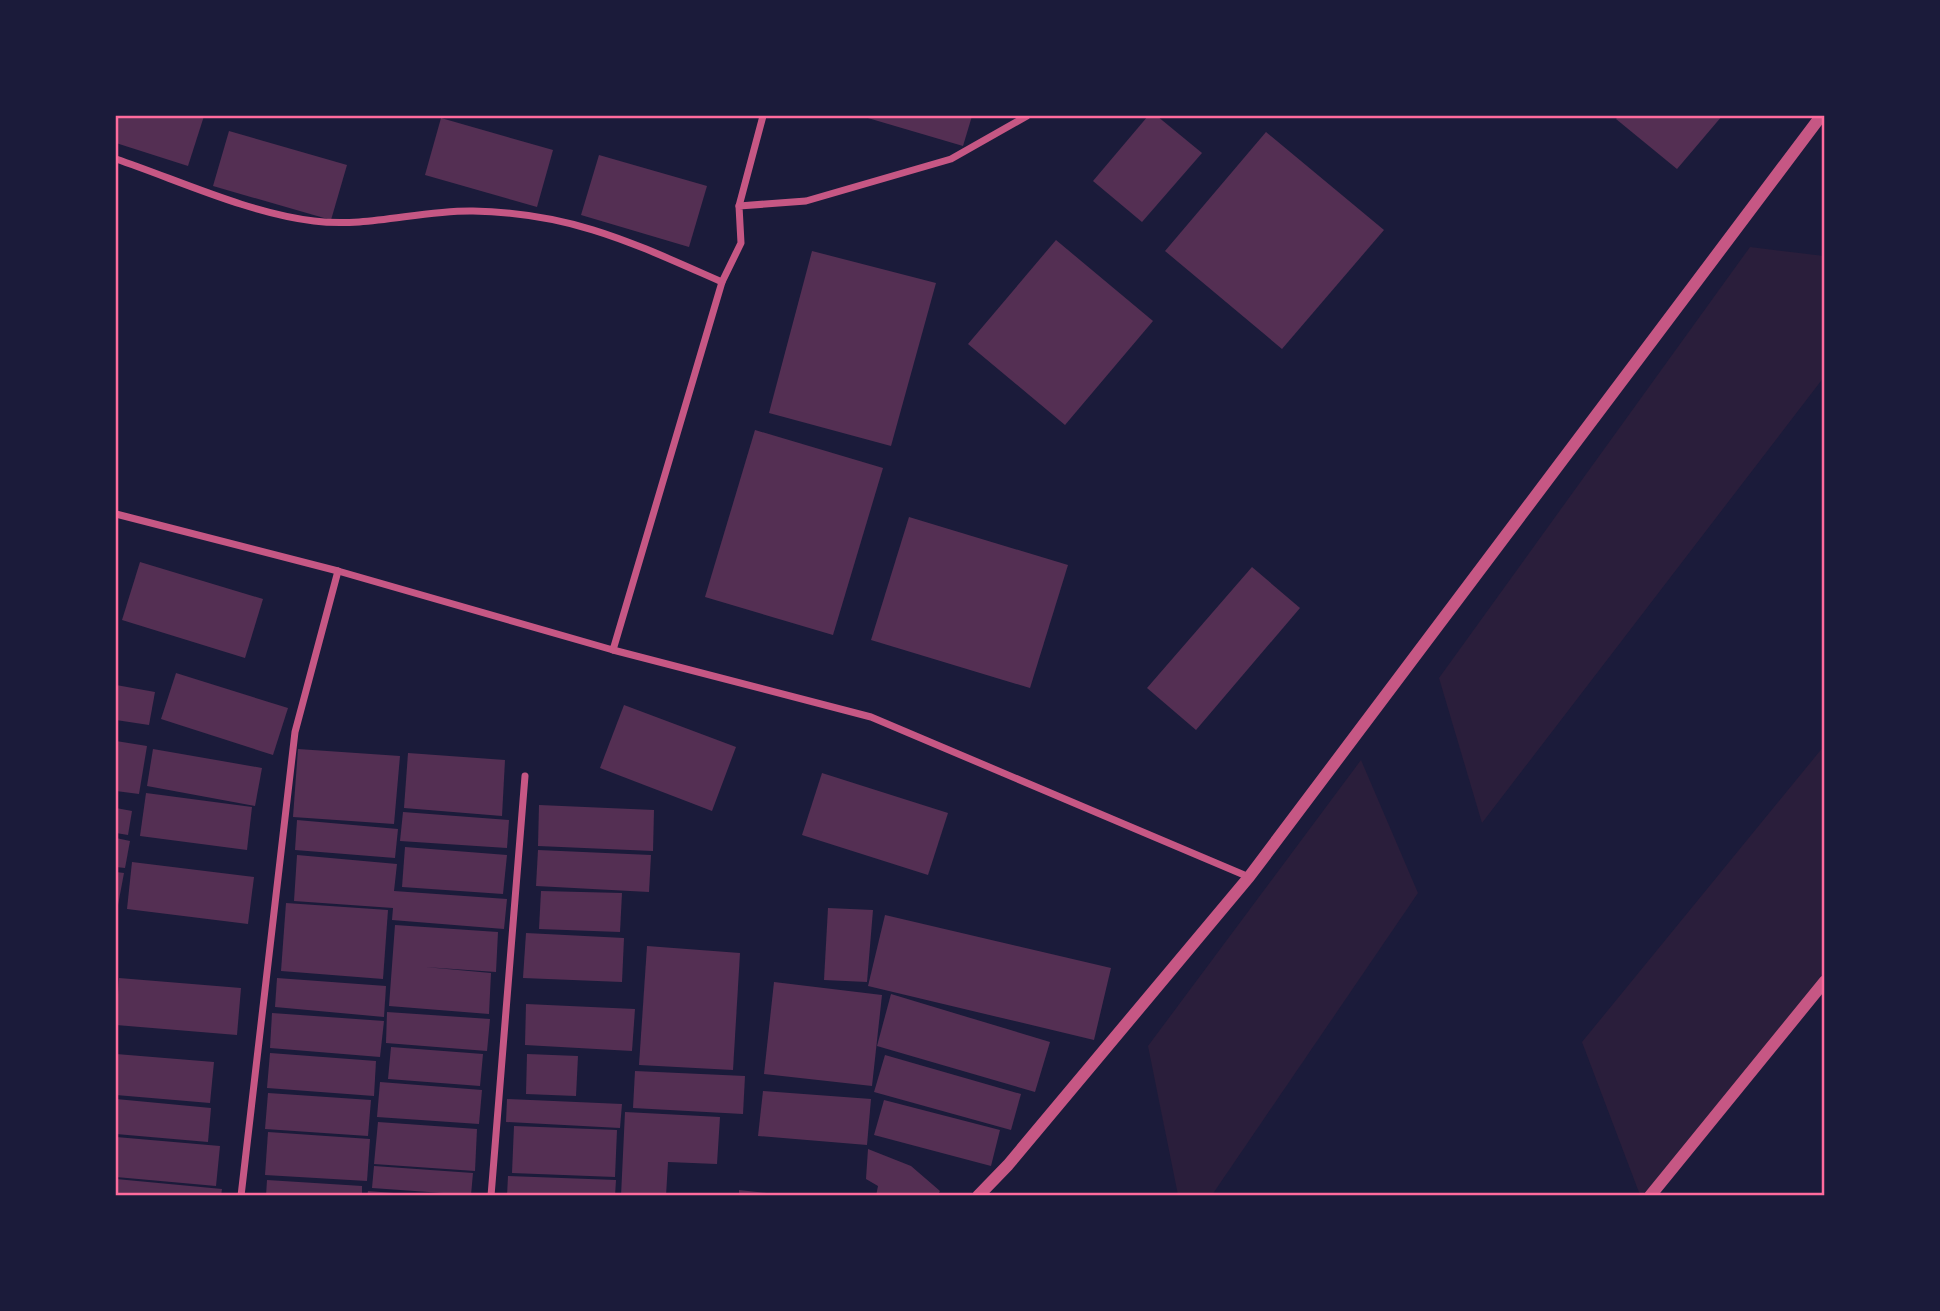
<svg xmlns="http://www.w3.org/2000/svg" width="1940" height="1311" font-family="Rubik,sans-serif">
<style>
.green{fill:#2a1e3b}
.building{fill:#542f53}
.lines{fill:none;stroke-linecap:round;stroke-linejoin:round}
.minor{stroke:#c65784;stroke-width:7}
.tertiary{stroke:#c65784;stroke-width:12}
.neatline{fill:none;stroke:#ff6b9d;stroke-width:2.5}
</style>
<rect width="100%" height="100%" fill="#1b1b3a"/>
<g class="green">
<polygon points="1750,247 1824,256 1824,377 1482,823 1439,678"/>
<polygon points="1824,746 1824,981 1650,1195 1640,1195 1582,1042"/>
<polygon points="1361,760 1418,893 1212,1195 1178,1195 1148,1046"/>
</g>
<g class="building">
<polygon points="116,116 204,116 188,166 116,143"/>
<polygon points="861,116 972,116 963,146"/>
<polygon points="1148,116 1157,116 1202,153 1142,222 1093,181"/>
<polygon points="1619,116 1722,116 1677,169 1616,119"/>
<polygon points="441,118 553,150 537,207 425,175"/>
<polygon points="229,131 347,165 331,220 213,186"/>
<polygon points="1266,132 1384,230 1282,349 1165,251"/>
<polygon points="599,155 707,186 689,247 581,215"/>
<polygon points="1056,240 1153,321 1065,425 968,344"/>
<polygon points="812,251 936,283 891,446 769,413"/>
<polygon points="755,430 883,468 833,635 705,597"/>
<polygon points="909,517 1068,565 1030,688 871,640"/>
<polygon points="140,562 263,599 245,658 122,620"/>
<polygon points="1252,567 1300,608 1196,730 1147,688"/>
<polygon points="176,673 288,708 273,755 161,719"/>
<polygon points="116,685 155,692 149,725 116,720"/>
<polygon points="624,705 736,747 712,811 600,768"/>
<polygon points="116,741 147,746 139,794 116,791"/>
<polygon points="153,749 262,768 255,806 147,786"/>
<polygon points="298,749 400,756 394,824 293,817"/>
<polygon points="408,753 505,760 502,816 404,808"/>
<polygon points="822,773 948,813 928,875 802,835"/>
<polygon points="146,793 252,807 247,850 140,836"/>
<polygon points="539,805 654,810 653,851 538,846"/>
<polygon points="116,808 132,811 128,835 116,833"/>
<polygon points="403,812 509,820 507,848 400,841"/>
<polygon points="297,820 398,829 395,858 295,850"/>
<polygon points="116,838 130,841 125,868 116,867"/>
<polygon points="405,847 507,855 503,894 402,887"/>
<polygon points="538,850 651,855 649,892 536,886"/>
<polygon points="297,855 397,864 394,891 507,899 504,929 392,920 393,908 294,901"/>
<polygon points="132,862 254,877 248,924 127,909"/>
<polygon points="116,872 124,873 118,905 116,904"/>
<polygon points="541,891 622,893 620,932 539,929"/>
<polygon points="286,903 388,910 383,979 281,971"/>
<polygon points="828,908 873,910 867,982 824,980"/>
<polygon points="885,915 1111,968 1094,1040 868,986"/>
<polygon points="395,925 498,932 496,972 425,967 491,973 489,1014 389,1006"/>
<polygon points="526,933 624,938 622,982 523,978"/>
<polygon points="647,946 740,953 733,1070 639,1065"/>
<polygon points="119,978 241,988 237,1035 116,1025"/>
<polygon points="277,978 386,986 384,1017 275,1007"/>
<polygon points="774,982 882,995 872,1086 764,1074"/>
<polygon points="891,994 1050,1042 1035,1092 877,1046"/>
<polygon points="526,1004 635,1009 632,1051 525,1045"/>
<polygon points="387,1012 490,1019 487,1051 386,1043"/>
<polygon points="272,1013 384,1021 380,1057 270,1048"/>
<polygon points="391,1047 483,1054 480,1086 388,1079"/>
<polygon points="270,1053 376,1061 374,1096 267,1088"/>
<polygon points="116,1054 214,1062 210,1103 116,1095"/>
<polygon points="527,1054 578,1056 576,1096 526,1094"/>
<polygon points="885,1055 1021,1094 1011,1130 874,1092"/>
<polygon points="635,1071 745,1076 743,1114 633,1108"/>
<polygon points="380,1082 482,1090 479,1124 377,1117"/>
<polygon points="763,1091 871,1099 867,1145 758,1136"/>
<polygon points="268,1093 371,1100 368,1136 265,1129"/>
<polygon points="116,1099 211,1108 208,1142 116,1134"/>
<polygon points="507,1099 622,1104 620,1128 506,1122"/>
<polygon points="884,1100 1000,1130 991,1166 874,1135"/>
<polygon points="625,1112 720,1117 717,1164 668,1162 666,1196 621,1196"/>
<polygon points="378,1122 477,1129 475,1171 374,1164"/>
<polygon points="514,1126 617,1130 615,1177 512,1173"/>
<polygon points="268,1132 370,1139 367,1181 265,1175"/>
<polygon points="116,1137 220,1146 216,1186 116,1177"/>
<polygon points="868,1149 911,1166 940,1191 937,1196 876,1196 878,1186 866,1179"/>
<polygon points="374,1166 473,1173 471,1195 372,1188"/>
<polygon points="508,1176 616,1180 615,1196 507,1196"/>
<polygon points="116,1179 222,1189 221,1196 116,1196"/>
<polygon points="267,1180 362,1186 362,1196 266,1196"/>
<polygon points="739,1190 777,1194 777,1196 739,1196"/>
<polygon points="368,1191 407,1194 407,1196 367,1196"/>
</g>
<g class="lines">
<g class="minor">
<path d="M 116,159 C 178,180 248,213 314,221 C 367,228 420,210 473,211 C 573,213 633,243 722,282"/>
<polyline points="739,206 763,116"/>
<polyline points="116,514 338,571 613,650 722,282 741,243 739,206 806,201 951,159 1027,116"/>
<polyline points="613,650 871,717 1249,877"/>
<polyline points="241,1196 295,732 338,571"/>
<polyline points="491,1196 525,776"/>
</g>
<g class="tertiary">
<polyline points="978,1196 1008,1165 1249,877 1821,116"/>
<polyline points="1650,1196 1825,981"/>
</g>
</g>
<rect width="1940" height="1311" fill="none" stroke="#1b1b3a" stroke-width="234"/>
<rect x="117" y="117" width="1706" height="1077" class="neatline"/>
</svg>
